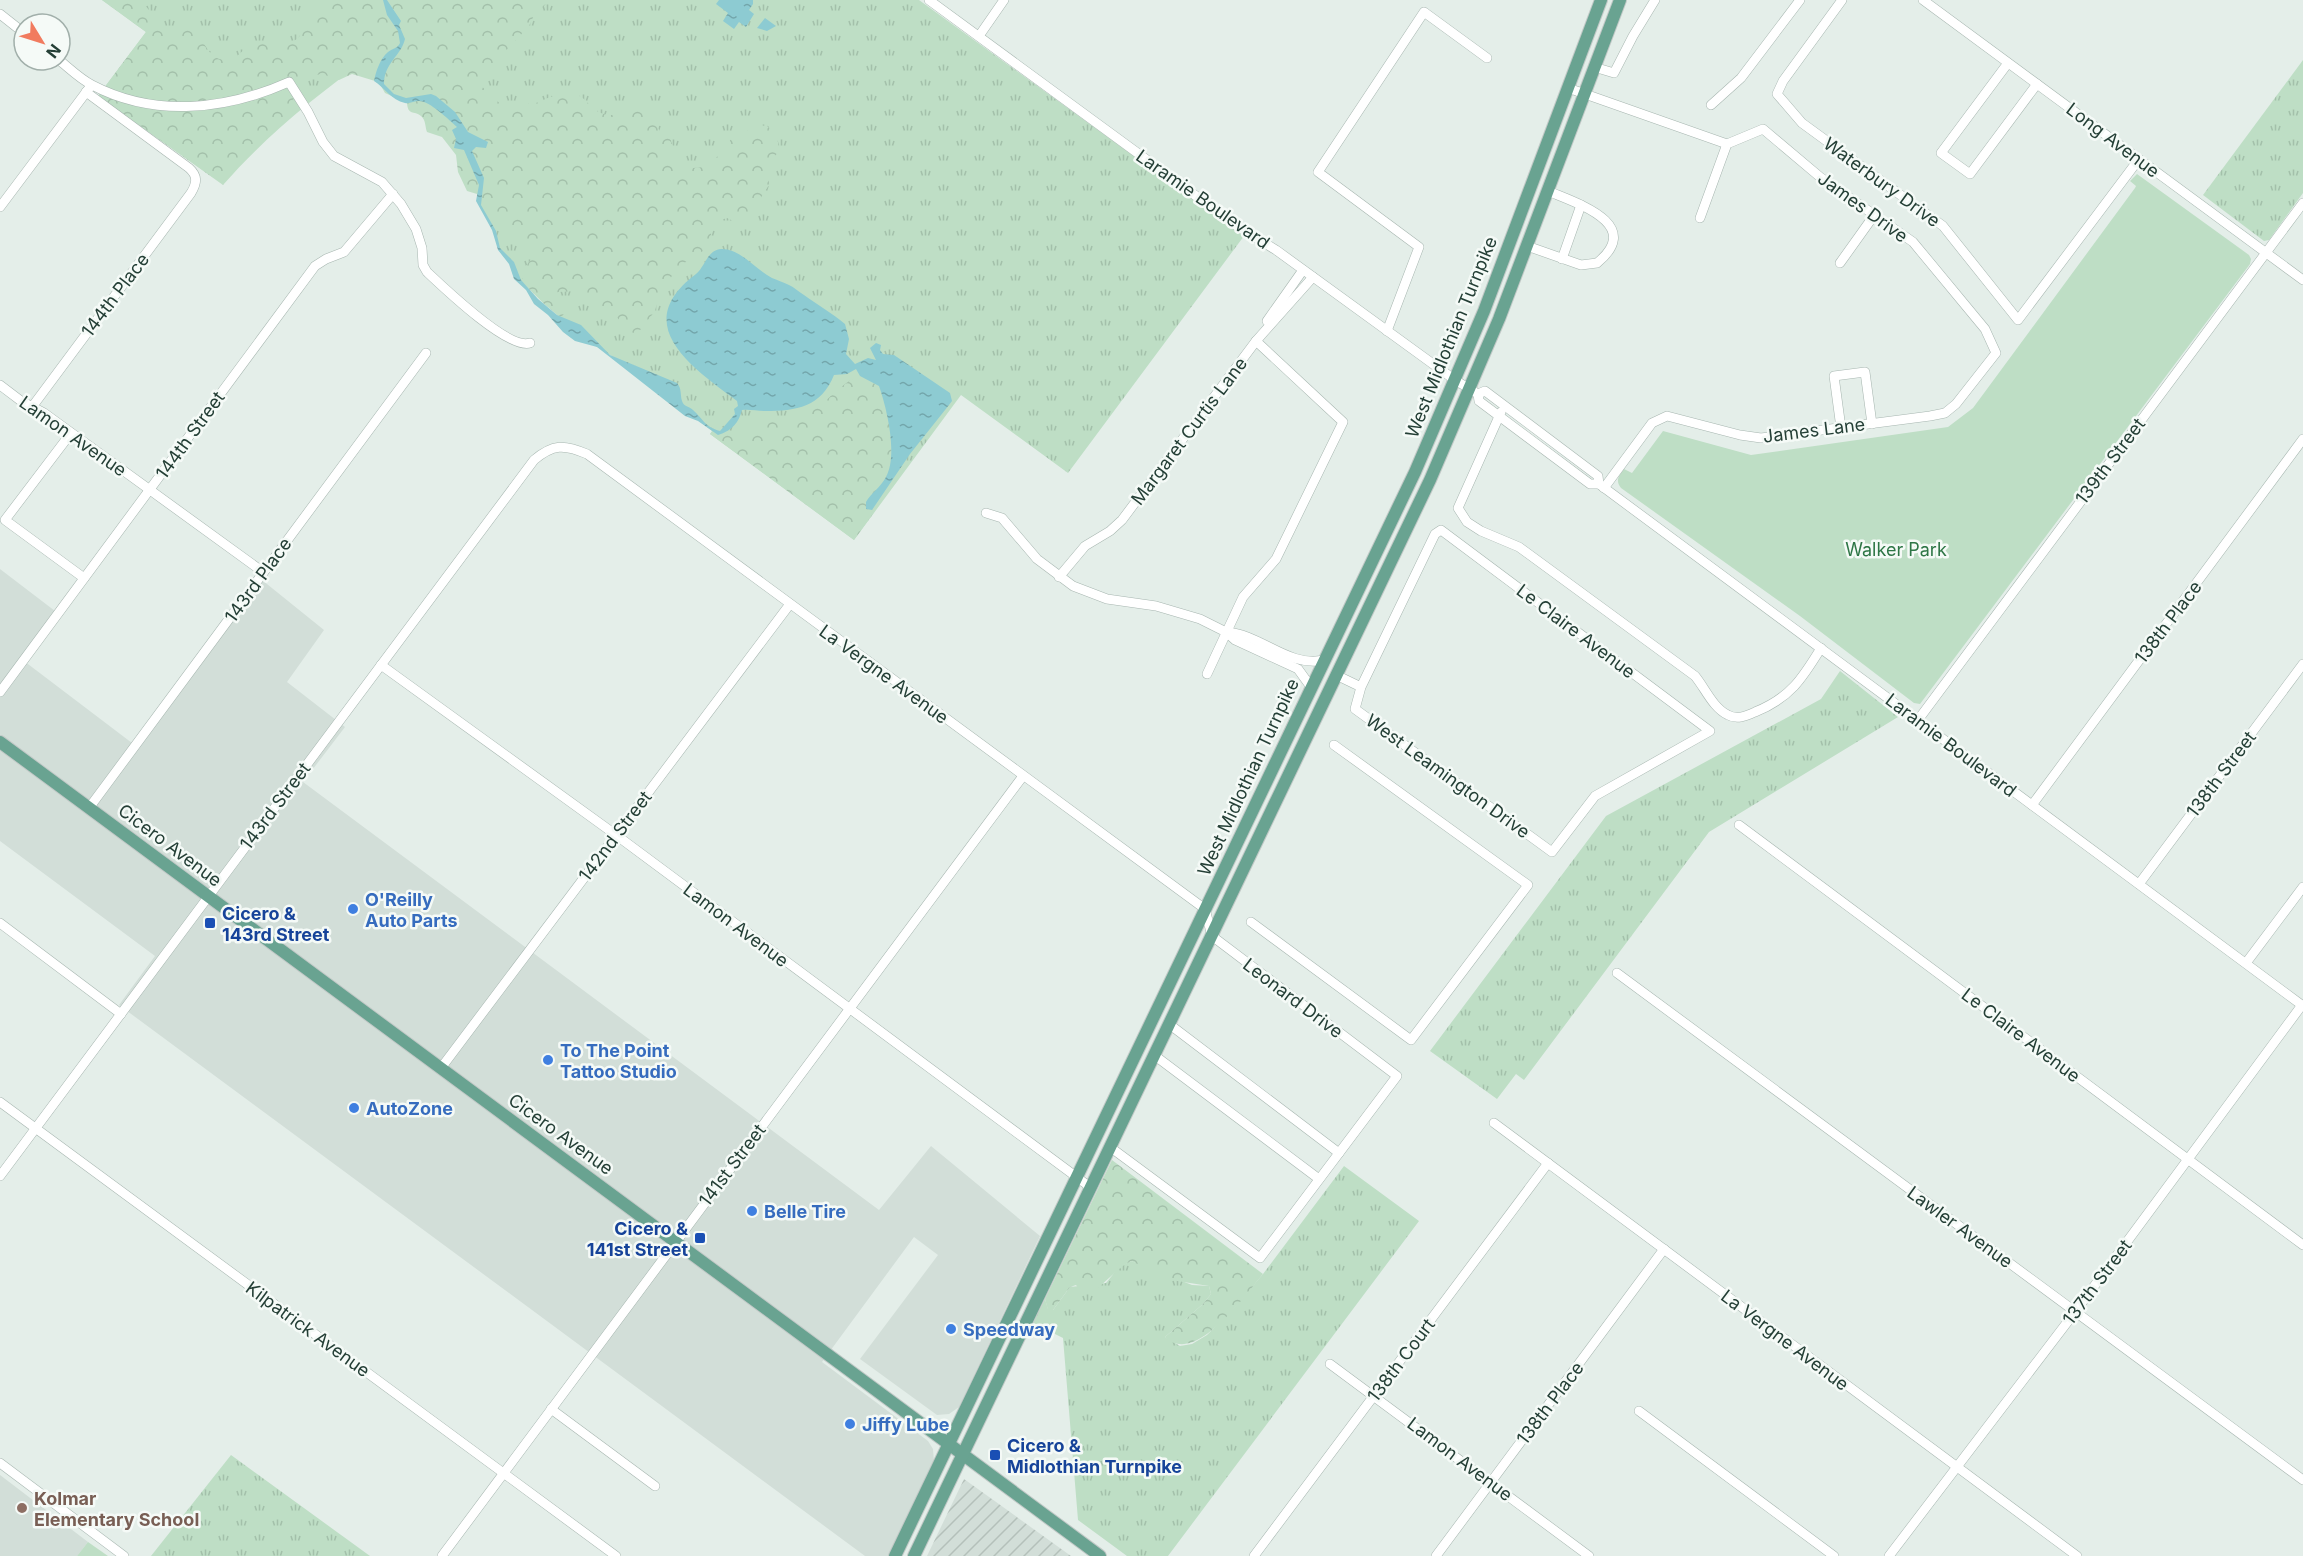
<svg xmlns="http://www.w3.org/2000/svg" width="2303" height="1556" font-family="Inter,sans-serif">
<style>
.built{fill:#d2ded8}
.industrial{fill:url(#industrial-furrows)}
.grass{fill:url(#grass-tufts)}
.forest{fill:url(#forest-crowns)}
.park{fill:#bedec5}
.water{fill:url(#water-ripples)}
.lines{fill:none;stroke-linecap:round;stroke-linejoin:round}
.minor-casing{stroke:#a7b6b0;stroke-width:10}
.major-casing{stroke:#c2c9c7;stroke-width:14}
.minor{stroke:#fff;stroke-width:9}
.major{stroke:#69a391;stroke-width:12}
.shop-dot{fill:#3f7fe0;stroke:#f5faf7;stroke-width:2}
.transit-dot{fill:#1a4fb4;stroke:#f5faf7;stroke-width:2}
.education-dot{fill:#8d6e63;stroke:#f5faf7;stroke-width:2}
.labels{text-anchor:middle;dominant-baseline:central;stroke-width:5;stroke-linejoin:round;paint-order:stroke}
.street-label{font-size:18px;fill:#243f36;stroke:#f5faf7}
.park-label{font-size:18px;fill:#2e7646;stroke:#f5faf7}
.shop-label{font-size:18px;font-weight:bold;fill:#366cbe;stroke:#f5faf7;text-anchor:start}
.transit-label{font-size:18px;font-weight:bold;fill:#164399;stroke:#f5faf7;text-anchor:start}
.education-label{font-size:18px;font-weight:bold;fill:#785e54;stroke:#f5faf7;text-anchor:start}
</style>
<defs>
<pattern id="industrial-furrows" width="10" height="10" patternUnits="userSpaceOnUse" patternTransform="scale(1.5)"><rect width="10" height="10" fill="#d2ded8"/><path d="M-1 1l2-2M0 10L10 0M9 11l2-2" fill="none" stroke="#b4c0ba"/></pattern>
<pattern id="grass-tufts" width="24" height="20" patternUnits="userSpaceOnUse" patternTransform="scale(1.5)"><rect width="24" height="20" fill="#bedec5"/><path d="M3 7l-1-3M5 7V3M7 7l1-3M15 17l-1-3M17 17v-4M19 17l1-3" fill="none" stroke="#a3c0aa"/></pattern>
<pattern id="forest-crowns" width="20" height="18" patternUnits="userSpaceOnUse" patternTransform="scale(1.5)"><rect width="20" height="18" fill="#bedec5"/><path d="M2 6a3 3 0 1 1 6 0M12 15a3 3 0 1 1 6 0" fill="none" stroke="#a3c0aa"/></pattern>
<pattern id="water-ripples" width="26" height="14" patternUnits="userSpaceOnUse" patternTransform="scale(1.5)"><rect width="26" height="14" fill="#8dcbd2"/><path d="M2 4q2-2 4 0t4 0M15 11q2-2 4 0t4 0" fill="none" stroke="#73a6ab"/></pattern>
</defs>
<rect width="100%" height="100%" fill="#e4eee9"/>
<g class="built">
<polygon points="0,569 55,611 20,658 132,743 257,576 324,630 287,682 345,727 303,782 879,1210 931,1146 1040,1236 959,1407 949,1414 937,1415 860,1359 938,1255 914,1237 822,1362 928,1441 933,1449 934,1462 889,1556 865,1556 119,1005 155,956 0,841"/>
<polygon points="0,1475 88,1542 77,1556 0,1556"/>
</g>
<polygon class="industrial" points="964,1479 1071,1556 927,1556"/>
<g class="grass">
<path d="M 102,0 L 919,0 L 1244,236 L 1068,473 L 961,395 L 854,540 L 710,434 L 712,431 L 621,361 C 608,355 599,346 586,342 L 517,278 L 512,266 L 500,252 L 496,236 L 481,208 L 475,166 L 364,61 C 313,98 264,138 223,185 L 98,96 L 146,32 Z"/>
<polygon points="2303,60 2303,193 2269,240 2264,241 2203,195"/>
<polygon points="1840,671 1898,717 1709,832 1524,1080 1516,1074 1497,1099 1430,1051 1606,816 1821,699"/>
<polygon points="1344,1166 1419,1221 1168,1556 1127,1556 1078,1520 1063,1338 1033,1323 1045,1299 1048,1309 1053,1310 1070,1287 1106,1283 1119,1267 1131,1261 1192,1285 1209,1286 1211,1294 1203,1304 1165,1337 1180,1346 1192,1344 1207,1335 1234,1308 1263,1274"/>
<polygon points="231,1455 370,1556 151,1556"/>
</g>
<g class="forest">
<path d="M 102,0 C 113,0 130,0 139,2 C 152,8 156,24 170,29 C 178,31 185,27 192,31 C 206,38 206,59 225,60 C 240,60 243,45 256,43 C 271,41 284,48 297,39 C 305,32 305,19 312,11 C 316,6 322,4 327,0 L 547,0 L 545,5 L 536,11 L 529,26 L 477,82 L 509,112 L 517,104 L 523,110 L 531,101 L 536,103 C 550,97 571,86 585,100 C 592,108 597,113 608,115 C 618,116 626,110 636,108 C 642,107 649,109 655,110 L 659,115 C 657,129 657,132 670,138 L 677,159 L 693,168 L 705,167 L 712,159 L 721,155 L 731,139 L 743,136 L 751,127 L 759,125 L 767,126 L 772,130 L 778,142 L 779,150 L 768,168 L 769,185 L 754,208 L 750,219 L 744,224 L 739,224 L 727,218 L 717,221 L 711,233 L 711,240 L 706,249 L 678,267 L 659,295 L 655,311 L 637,334 L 628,331 L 616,316 L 606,308 L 590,304 L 578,291 L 558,292 L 554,295 L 566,312 L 561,317 L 544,304 L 521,280 L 530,272 L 526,266 L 534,255 L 530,248 L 511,235 L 508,227 L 488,210 L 477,194 L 467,191 L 458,172 L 456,155 L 442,137 L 427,132 C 425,127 426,120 421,116 C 414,110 408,116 407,103 L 385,93 L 381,86 L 375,81 L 352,74 L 339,80 L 333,79 L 322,73 L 308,79 L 294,97 L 288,116 L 281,126 L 258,140 L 247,157 L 238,163 L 227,178 L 214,178 L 98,96 L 146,32 Z"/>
<path d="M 860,376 L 879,386 C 887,407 896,448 889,470 C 886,481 877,490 869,497 L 869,511 L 875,511 L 854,540 L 710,434 L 712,432 L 722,435 L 725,433 L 733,436 L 757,426 L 763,418 C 781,418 797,417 814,408 C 831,400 841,382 860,376 Z"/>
<path d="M 1112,1160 L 1263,1274 C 1245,1295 1195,1367 1165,1337 L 1203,1304 L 1211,1294 L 1209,1286 L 1171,1280 L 1131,1261 C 1116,1269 1107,1282 1092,1292 L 1079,1289 L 1076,1285 L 1070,1287 L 1053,1310 L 1048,1310 L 1045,1299 Z"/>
</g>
<g class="park">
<path d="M 2137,174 L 2249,255 L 2251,259 L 2250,264 L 1920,704 L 1914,703 L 1800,616 L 1621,488 C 1615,480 1619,476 1624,469 L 1632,473 L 1663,431 L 1751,455 L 1948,427 L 1973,408 L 2135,188 L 2136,186 L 2130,181 Z"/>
<polygon points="88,1542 108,1556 77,1556"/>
</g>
<g class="water">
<path d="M 383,0 L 387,0 L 401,21 L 399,25 L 405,39 C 401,56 384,63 384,84 L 394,94 L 406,98 L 431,94 L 436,96 L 455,112 L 468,132 L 488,142 L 486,148 L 476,147 L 472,151 L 484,178 L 481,205 L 496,231 L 500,248 L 514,262 L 521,280 L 538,299 L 557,315 L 581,325 L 610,355 L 677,383 C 682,389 680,394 682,401 C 684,407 689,406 693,410 C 703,419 705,427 720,431 L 735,414 L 734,409 L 738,406 L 737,401 C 693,368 628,325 696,274 C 705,267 707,250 721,249 C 740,248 756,270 772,278 C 777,280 783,282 789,285 C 794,287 799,292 804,295 C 818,305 832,313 845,324 L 849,339 L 846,354 L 855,364 L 868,358 L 876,360 L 870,348 L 876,343 L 881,345 L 880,350 L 883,354 L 894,355 L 950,393 L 952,401 L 949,405 L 910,454 L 872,510 L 866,509 L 866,502 C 871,493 881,487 886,477 C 898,455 887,409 879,386 L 860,376 L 856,369 L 847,374 L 834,375 C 821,407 797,411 765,411 C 757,411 749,409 742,410 C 739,422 732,431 718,435 L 698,421 L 685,416 L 597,347 L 575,341 L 563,332 L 548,315 L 534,304 L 526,290 L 514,279 L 509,264 L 498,250 L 492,230 L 476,201 L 479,185 L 464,150 L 454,148 L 456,139 L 452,130 L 457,127 C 449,120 430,101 419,101 C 414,101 410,104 405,103 C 391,100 385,88 374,81 C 376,71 380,59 388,52 C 393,48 397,49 400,43 L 398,31 L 387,15 Z"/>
<polygon points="719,0 753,0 753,4 749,10 754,14 746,27 739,22 734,29 723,21 728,13 716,4"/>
<polygon points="765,18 776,26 767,31 757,28"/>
</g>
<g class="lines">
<defs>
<g id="minor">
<polyline points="929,0 1237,226 1276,250 1455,380 1478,394 1485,391 1598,476 1599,484"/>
<polyline points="1842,0 1783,81 1777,94 1802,123 1943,226 2018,320 2139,159"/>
<polyline points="1923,0 2303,280"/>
<polyline points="0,14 24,33"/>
<polyline points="979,36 1004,0"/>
<path d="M 59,60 C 69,68 80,79 92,85 C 155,118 226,110 289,82 L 308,112 L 323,142 L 334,156 L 382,182 L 401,204 L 416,229 L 422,248 L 423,265 L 427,272 C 444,288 509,350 530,343"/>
<polyline points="2008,63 1941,153 1970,174 2037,84"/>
<polyline points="1594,67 1614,73 1633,36 1655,0"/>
<polyline points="1568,88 1727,144"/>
<polyline points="1711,105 1741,78 1800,0"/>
<polyline points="0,207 90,87"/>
<path d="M 1527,246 L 1581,265 L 1597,263 C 1645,224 1576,203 1548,191"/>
<polyline points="1562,259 1581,205"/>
<polyline points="1840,263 1875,214"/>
<polyline points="1267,321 1303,270"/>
<polyline points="1387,331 1419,247 1318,172 1424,12 1487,58"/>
<polyline points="0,385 21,401 44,413 263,572"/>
<polyline points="1478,394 1479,401 1590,484 1599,484 2303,1006"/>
<path d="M 32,407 L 191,193 C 197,183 198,176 189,168 L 86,92"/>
<path d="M 1501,412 L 1458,508 L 1467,522 L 1481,531 L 1519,547 L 1695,676 C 1705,688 1713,708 1728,715 C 1737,720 1746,716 1755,712 C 1790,698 1802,679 1821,648"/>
<polyline points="1841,428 1834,376 1865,372 1872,424"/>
<polyline points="71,433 5,520 84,578"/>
<polyline points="1604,488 1652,423 1667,416 1740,435 1761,438 1930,416 1945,413 1956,404 1996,353 1985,329 1913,242 1820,177 1763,129 1727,144 1700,218"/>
<polyline points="986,513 1002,518 1037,559 1073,586 1107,599 1156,606 1200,619 1226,632 1235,640 1298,669 1311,687"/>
<polyline points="1059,577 1085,546 1110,531 1122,520 1256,341 1313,277"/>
<path d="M 1226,632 C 1261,634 1288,668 1324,660"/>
<polyline points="381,665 616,835 1090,1187"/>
<polyline points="1207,674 1243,597 1276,559 1343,422 1256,341"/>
<polyline points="1336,675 1361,687 1355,709 1552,852 1595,796 1710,731 1441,530 1435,534 1361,687"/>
<polyline points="0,692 315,266 326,259 344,252 393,194"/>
<polyline points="1918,720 2303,203"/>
<polyline points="2032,805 2303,439"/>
<polyline points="89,808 426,353"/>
<polyline points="1739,825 2303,1245"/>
<polyline points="2139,884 2303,664"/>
<polyline points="1251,922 1411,1040 1528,885 1334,745"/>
<polyline points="0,923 121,1014"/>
<polyline points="2246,963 2303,887"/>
<polyline points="1617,973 2303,1480"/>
<polyline points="1169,1024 1339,1153"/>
<polyline points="1154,1055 1319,1179"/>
<polyline points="441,1068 790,604"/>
<polyline points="0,1102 616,1556"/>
<polyline points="1494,1123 2077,1556"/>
<path d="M 0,1176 L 534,460 C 553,444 564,444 587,454 L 1205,909 L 1212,936 L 1397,1076 L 1260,1258 L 1110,1147"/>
<polyline points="1330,1364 1589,1556"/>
<polyline points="551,1409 655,1486"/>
<polyline points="1639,1411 1834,1556"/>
<polyline points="0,1463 124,1556"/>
<polyline points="442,1556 1023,776"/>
<polyline points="1254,1556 1548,1163"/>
<polyline points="1436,1556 1664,1249"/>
<polyline points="1889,1556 2075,1312 2302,1005"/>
</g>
<g id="major">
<polyline points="0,742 1100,1556"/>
<polyline points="895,1556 1415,472 1484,311 1601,0"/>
<polyline points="914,1556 1430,480 1499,319 1620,0"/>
</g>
</defs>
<use href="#minor" class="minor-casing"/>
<use href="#major" class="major-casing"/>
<use href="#minor" class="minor"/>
<use href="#major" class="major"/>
</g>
<g class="shop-dot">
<circle cx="353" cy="909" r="6"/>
<circle cx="548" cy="1060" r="6"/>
<circle cx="354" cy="1108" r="6"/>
<circle cx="752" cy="1211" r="6"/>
<circle cx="951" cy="1329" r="6"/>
<circle cx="850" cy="1424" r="6"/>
</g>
<g class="transit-dot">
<rect x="204" y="917" width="12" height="12" rx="3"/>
<rect x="694" y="1232" width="12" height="12" rx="3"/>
<rect x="989" y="1449" width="12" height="12" rx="3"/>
</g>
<circle class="education-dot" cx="22" cy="1508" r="6"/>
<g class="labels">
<g class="street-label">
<text transform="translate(2113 140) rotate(37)">Long Avenue</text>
<text transform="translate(1882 182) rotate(36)">Waterbury Drive</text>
<text transform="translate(1203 199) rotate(35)">Laramie Boulevard</text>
<text transform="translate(1863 207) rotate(36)">James Drive</text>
<text transform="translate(115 295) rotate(-53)">144th Place</text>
<text transform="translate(1451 337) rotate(-68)">West Midlothian Turnpike</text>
<text transform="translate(1814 430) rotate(-7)">James Lane</text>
<text transform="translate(1189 431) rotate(-53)">Margaret Curtis Lane</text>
<text transform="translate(190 435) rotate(-54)">144th Street</text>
<text transform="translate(73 436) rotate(35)">Lamon Avenue</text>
<text transform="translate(2110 461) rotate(-53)">139th Street</text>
<text transform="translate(258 580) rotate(-54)">143rd Place</text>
<text transform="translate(2168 622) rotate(-53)">138th Place</text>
<text transform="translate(1576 631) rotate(37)">Le Claire Avenue</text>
<text transform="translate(884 674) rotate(36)">La Vergne Avenue</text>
<text transform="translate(1951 745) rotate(37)">Laramie Boulevard</text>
<text transform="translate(2221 774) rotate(-53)">138th Street</text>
<text transform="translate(1448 776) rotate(36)">West Leamington Drive</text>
<text transform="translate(1248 777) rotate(-65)">West Midlothian Turnpike</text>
<text transform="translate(275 806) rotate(-53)">143rd Street</text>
<text transform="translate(615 836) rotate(-53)">142nd Street</text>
<text transform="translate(170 845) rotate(37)">Cicero Avenue</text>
<text transform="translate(736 925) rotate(37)">Lamon Avenue</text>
<text transform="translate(1293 998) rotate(37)">Leonard Drive</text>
<text transform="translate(2021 1035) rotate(37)">Le Claire Avenue</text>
<text transform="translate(561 1134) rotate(36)">Cicero Avenue</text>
<text transform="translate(732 1165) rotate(-53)">141st Street</text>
<text transform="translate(1960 1227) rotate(36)">Lawler Avenue</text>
<text transform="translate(2097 1282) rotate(-53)">137th Street</text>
<text transform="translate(308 1329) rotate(36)">Kilpatrick Avenue</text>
<text transform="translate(1785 1340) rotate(37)">La Vergne Avenue</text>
<text transform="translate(1401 1360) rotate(-53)">138th Court</text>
<text transform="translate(1550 1403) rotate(-53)">138th Place</text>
<text transform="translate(1460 1459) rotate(37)">Lamon Avenue</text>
</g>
<g class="park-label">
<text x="1896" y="549">Walker Park</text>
</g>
<g class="shop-label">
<text x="365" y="899">O'Reilly<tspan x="365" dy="21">Auto Parts</tspan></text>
<text x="560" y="1050">To The Point<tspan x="560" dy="21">Tattoo Studio</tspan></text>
<text x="366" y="1108">AutoZone</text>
<text x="764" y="1211">Belle Tire</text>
<text x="963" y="1329">Speedway</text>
<text x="862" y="1424">Jiffy Lube</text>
</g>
<g class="transit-label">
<text x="222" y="913">Cicero &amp;<tspan x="222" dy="21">143rd Street</tspan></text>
<text x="688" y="1228" text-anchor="end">Cicero &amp;<tspan x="688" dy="21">141st Street</tspan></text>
<text x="1007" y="1445">Cicero &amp;<tspan x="1007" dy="21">Midlothian Turnpike</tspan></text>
</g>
<g class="education-label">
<text x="34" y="1498">Kolmar<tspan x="34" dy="21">Elementary School</tspan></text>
</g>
</g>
<g transform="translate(42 42) rotate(128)"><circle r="28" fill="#f5faf7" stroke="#a1afaa" stroke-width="1.5"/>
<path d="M0-4.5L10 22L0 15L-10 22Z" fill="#f17b5f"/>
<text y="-9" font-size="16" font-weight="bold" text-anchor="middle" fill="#243f36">N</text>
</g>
</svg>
